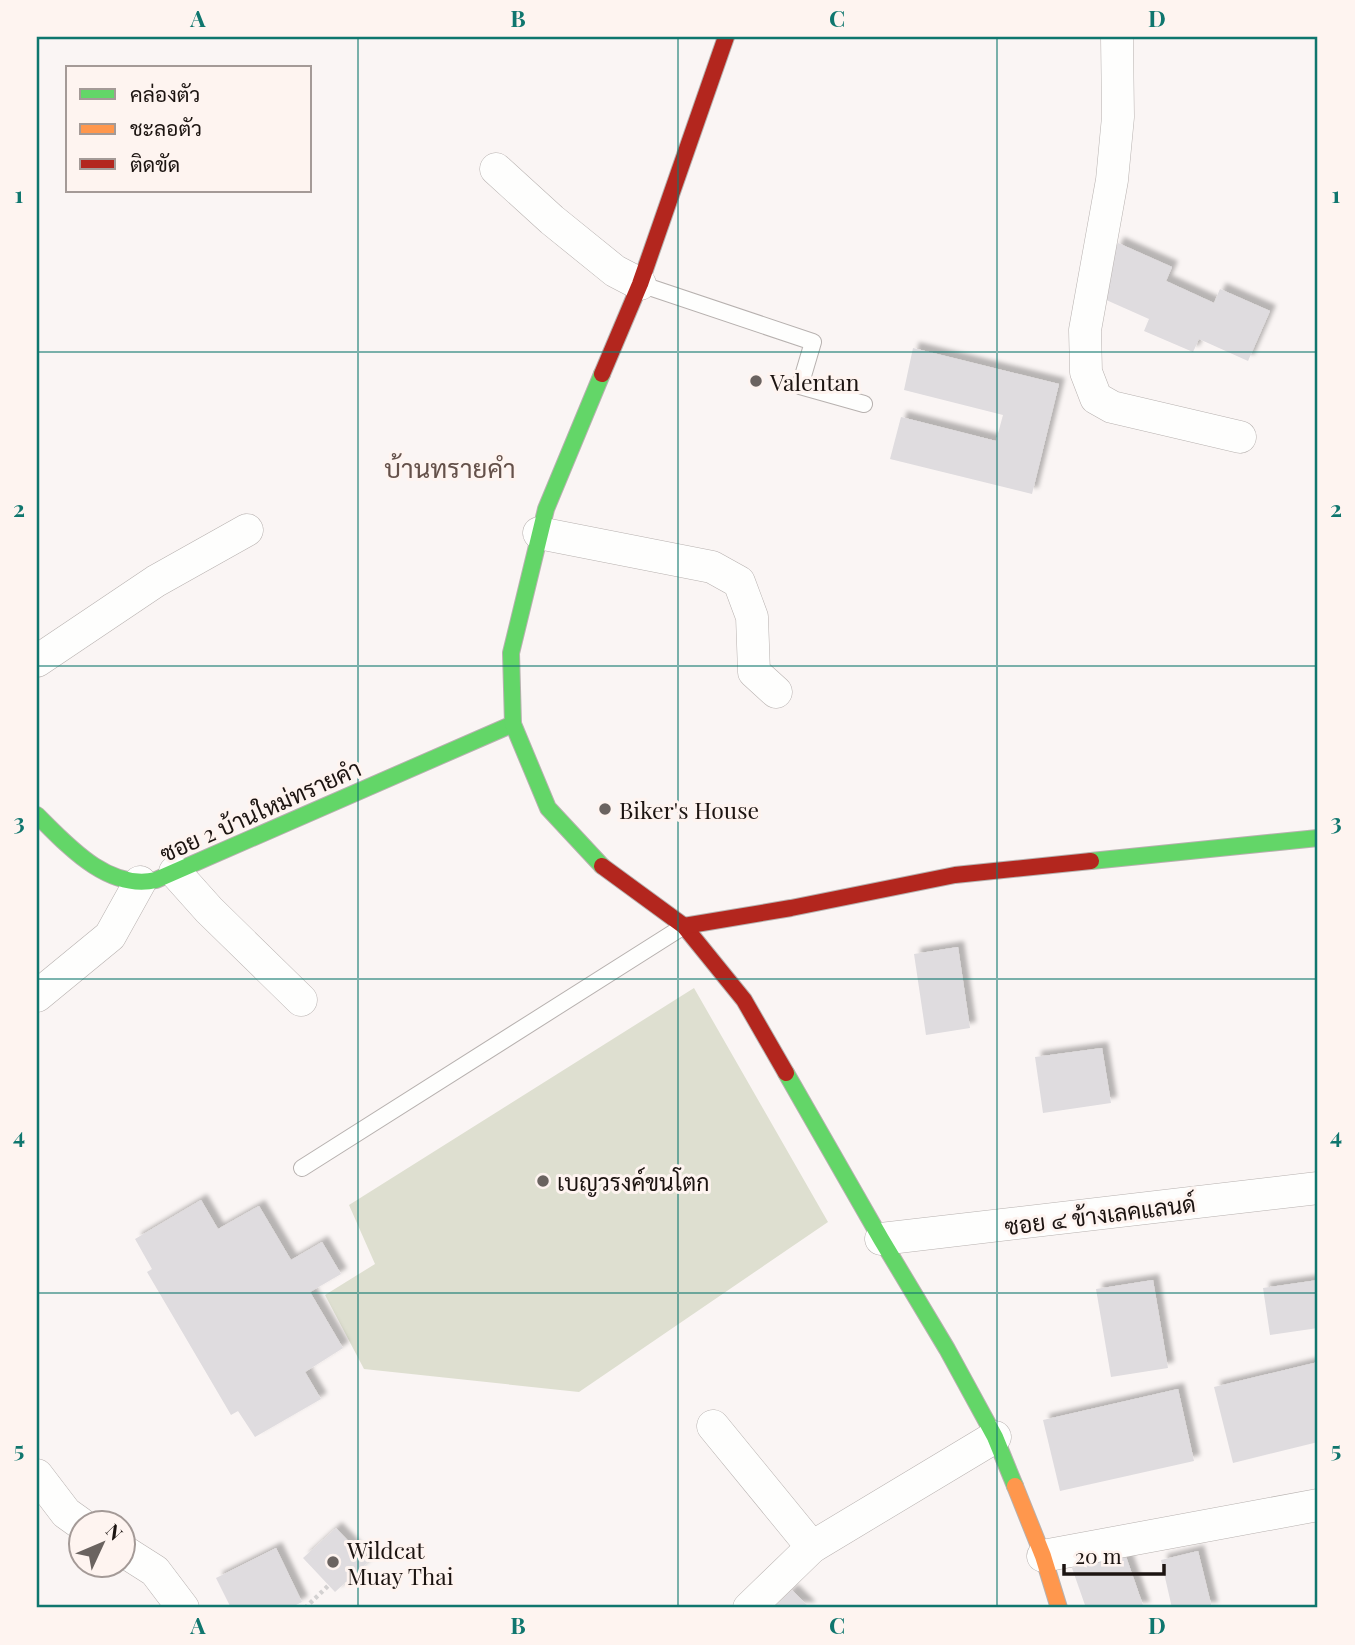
<svg xmlns="http://www.w3.org/2000/svg" width="1355" height="1645" font-family="'Playfair Display',Sarabun,serif">
<style>
.green{fill:#dedfd0}
.building{fill:#dfdcdf;filter:url(#shadow)}
.lines{fill:none;stroke-linecap:round;stroke-linejoin:round}
.lane-casing{stroke:#b7b1af;stroke-width:18}
.street-casing{stroke:#b7b1af;stroke-width:33}
.fast-casing{stroke:#b7b1af;stroke-width:18}
.slow-casing{stroke:#b7b1af;stroke-width:18}
.jam-casing{stroke:#b7b1af;stroke-width:18}
.path{stroke:#d3d1d1;stroke-width:4.5;stroke-dasharray:3.5 3.5;stroke-linecap:butt}
.lane{stroke:#fefefd;stroke-width:16}
.street{stroke:#fefefd;stroke-width:32}
.fast{stroke:#63d668;stroke-width:16}
.slow{stroke:#ff974d;stroke-width:16}
.jam{stroke:#b3261e;stroke-width:16}
.grid{fill:none;stroke:#0f766e;stroke-width:2;stroke-opacity:0.55}
.poi-dot{fill:#6a6360;stroke:#fef4f0;stroke-width:2.5}
.labels{text-anchor:middle;dominant-baseline:central;stroke-width:6;stroke-linejoin:round;paint-order:stroke}
.poi-label{font-size:23px;fill:#1c1411;stroke:#fef4f0;text-anchor:start}
.street-label{font-size:23px;fill:#1c1411;stroke:#fef4f0}
.quarter-label{font-size:26px;fill:#65514a;stroke:#fef4f0}
.neatline{fill:none;stroke:#0f766e;stroke-width:2.5}
.grid-label{font-size:23px;text-anchor:middle;font-weight:bold;fill:#0f766e}
</style>
<defs>
<filter id="shadow"><feDropShadow dx="6" dy="-6" stdDeviation="2" flood-color="#0004"/></filter>
</defs>
<rect width="100%" height="100%" fill="#faf5f4"/>
<polygon class="green" points="694,988 828,1222 579,1392 364,1369 325,1295 375,1264 349,1205"/>
<g class="building">
<polygon points="1118,243 1172,267 1166,281 1214,303 1220,289 1270,311 1248,361 1199,339 1193,352 1144,331 1149,319 1095,295"/>
<polygon points="913,348 1059,384 1032,494 890,459 901,417 996,441 1003,415 904,390"/>
<polygon points="958,947 970,1028 926,1035 914,954"/>
<polygon points="1102,1048 1111,1103 1043,1113 1035,1057"/>
<polygon points="201,1200 218,1229 259,1206 291,1260 322,1242 341,1274 310,1292 343,1348 305,1372 321,1399 255,1437 238,1411 231,1415 147,1272 152,1269 135,1239"/>
<polygon points="1153,1280 1168,1368 1111,1377 1096,1289"/>
<polygon points="1318,1280 1318,1328 1270,1335 1263,1288"/>
<polygon points="1318,1362 1318,1442 1233,1463 1214,1387"/>
<polygon points="1178,1389 1194,1461 1060,1491 1043,1420"/>
<polygon points="336,1528 368,1562 335,1592 303,1558"/>
<polygon points="276,1548 302,1602 290,1608 231,1608 216,1578"/>
<polygon points="1124,1551 1144,1608 1086,1608 1072,1568"/>
<polygon points="1198,1551 1212,1608 1172,1608 1161,1560"/>
<polygon points="792,1590 810,1608 773,1608"/>
</g>
<g class="lines">
<defs>
<g id="lane">
<polyline points="640,284 813,342 800,386 864,404"/>
<polyline points="302,1168 684,926"/>
</g>
<g id="street">
<polyline points="1117,37 1118,117 1112,180 1085,330 1086,372 1096,398 1112,407 1240,437"/>
<polyline points="496,169 552,220 615,271 640,284"/>
<polyline points="539,533 712,567 739,582 752,617 754,672 776,692"/>
<polyline points="37,661 156,581 247,530"/>
<polyline points="175,872 209,910 301,1000"/>
<polyline points="37,996 110,936 140,882"/>
<polyline points="881,1239 1318,1188"/>
<polyline points="713,1426 812,1547"/>
<polyline points="37,1475 66,1513 80,1523"/>
<polyline points="122,1550 155,1571 183,1608"/>
<polyline points="1043,1556 1318,1505"/>
<polyline points="749,1608 812,1547 995,1437"/>
</g>
<g id="fast">
<path d="M 37,815 C 67,845 108,891 156,880 L 513,724"/>
<polyline points="1091,861 1318,838"/>
<polyline points="602,866 548,808 513,724 511,653 546,509 602,374"/>
<polyline points="786,1073 881,1239 947,1349 995,1437 1015,1486"/>
</g>
<polyline id="slow" points="1015,1486 1043,1556 1059,1608"/>
<g id="jam">
<polyline points="602,374 640,284 726,37"/>
<polyline points="602,866 684,926 744,1000 786,1073"/>
<polyline points="684,926 791,908 955,875 1091,861"/>
</g>
</defs>
<use href="#lane" class="lane-casing"/>
<use href="#street" class="street-casing"/>
<use href="#fast" class="fast-casing"/>
<use href="#slow" class="slow-casing"/>
<use href="#jam" class="jam-casing"/>
<polyline class="path" points="305,1608 329,1585"/>
<use href="#lane" class="lane"/>
<use href="#street" class="street"/>
<use href="#fast" class="fast"/>
<use href="#slow" class="slow"/>
<use href="#jam" class="jam"/>
</g>
<path class="grid" d="M 358,37 L 358,1608M 678,37 L 678,1608M 997,37 L 997,1608M 37,352 L 1318,352M 37,666 L 1318,666M 37,979 L 1318,979M 37,1293 L 1318,1293"/>
<g class="poi-dot">
<circle cx="756" cy="381" r="7"/>
<circle cx="605" cy="809" r="7"/>
<circle cx="543" cy="1181" r="7"/>
<circle cx="333" cy="1562" r="7"/>
</g>
<g class="labels">
<g class="poi-label">
<text x="770" y="381">Valentan</text>
<text x="619" y="809">Biker's House</text>
<text x="557" y="1181">เบญวรงค์ขนโตก</text>
<text x="347" y="1549">Wildcat<tspan x="347" dy="26">Muay Thai</tspan></text>
</g>
<g class="street-label">
<text transform="translate(260 810) rotate(-24)">ซอย 2 บ้านใหม่ทรายคำ</text>
<text transform="translate(1100 1214) rotate(-7)">ซอย ๔ ข้างเลคแลนด์</text>
</g>
<g class="quarter-label">
<text x="450" y="467">บ้านทรายคำ</text>
</g>
</g>
<rect width="1355" height="1645" fill="none" stroke="#fef4f0" stroke-width="77"/>
<rect x="66" y="66" width="245" height="126" fill="#fef4f0" stroke="#a49a97" stroke-width="2"/>
<rect x="80" y="89" width="35" height="10" fill="#63d668" stroke="#a49a97" stroke-width="2"/>
<text x="130" y="102" font-size="21" fill="#1c1411">คล่องตัว</text>
<rect x="80" y="124" width="35" height="10" fill="#ff974d" stroke="#a49a97" stroke-width="2"/>
<text x="130" y="136" font-size="21" fill="#1c1411">ชะลอตัว</text>
<rect x="80" y="159" width="35" height="10" fill="#b3261e" stroke="#a49a97" stroke-width="2"/>
<text x="130" y="172" font-size="21" fill="#1c1411">ติดขัด</text>
<g transform="translate(102 1544) rotate(46)"><circle r="33" fill="#fef4f0" stroke="#a49a97" stroke-width="2"/>
<path d="M0-5L12 26L0 18L-12 26Z" fill="#6a6360"/>
<text y="-10" font-size="19" font-weight="bold" text-anchor="middle" fill="#1c1411">N</text>
</g>
<path d="M1064 1564v10h100v-10" fill="none" stroke="#1c1411" stroke-width="3.5"/>
<text x="1075" y="1564" font-size="21" fill="#1c1411" stroke="#fef4f0" stroke-width="5" paint-order="stroke">20 m</text>
<rect x="38" y="38" width="1278" height="1568" class="neatline"/>
<g class="grid-label">
<text x="198" y="27">A</text>
<text x="518" y="27">B</text>
<text x="837" y="27">C</text>
<text x="1157" y="27">D</text>
<text x="19" y="203">1</text>
<text x="1336" y="203">1</text>
<text x="19" y="517">2</text>
<text x="1336" y="517">2</text>
<text x="19" y="830">3</text>
<text x="1336" y="830">3</text>
<text x="19" y="1144">4</text>
<text x="1336" y="1144">4</text>
<text x="19" y="1458">5</text>
<text x="1336" y="1458">5</text>
<text x="198" y="1634">A</text>
<text x="518" y="1634">B</text>
<text x="837" y="1634">C</text>
<text x="1157" y="1634">D</text>
</g>
</svg>
